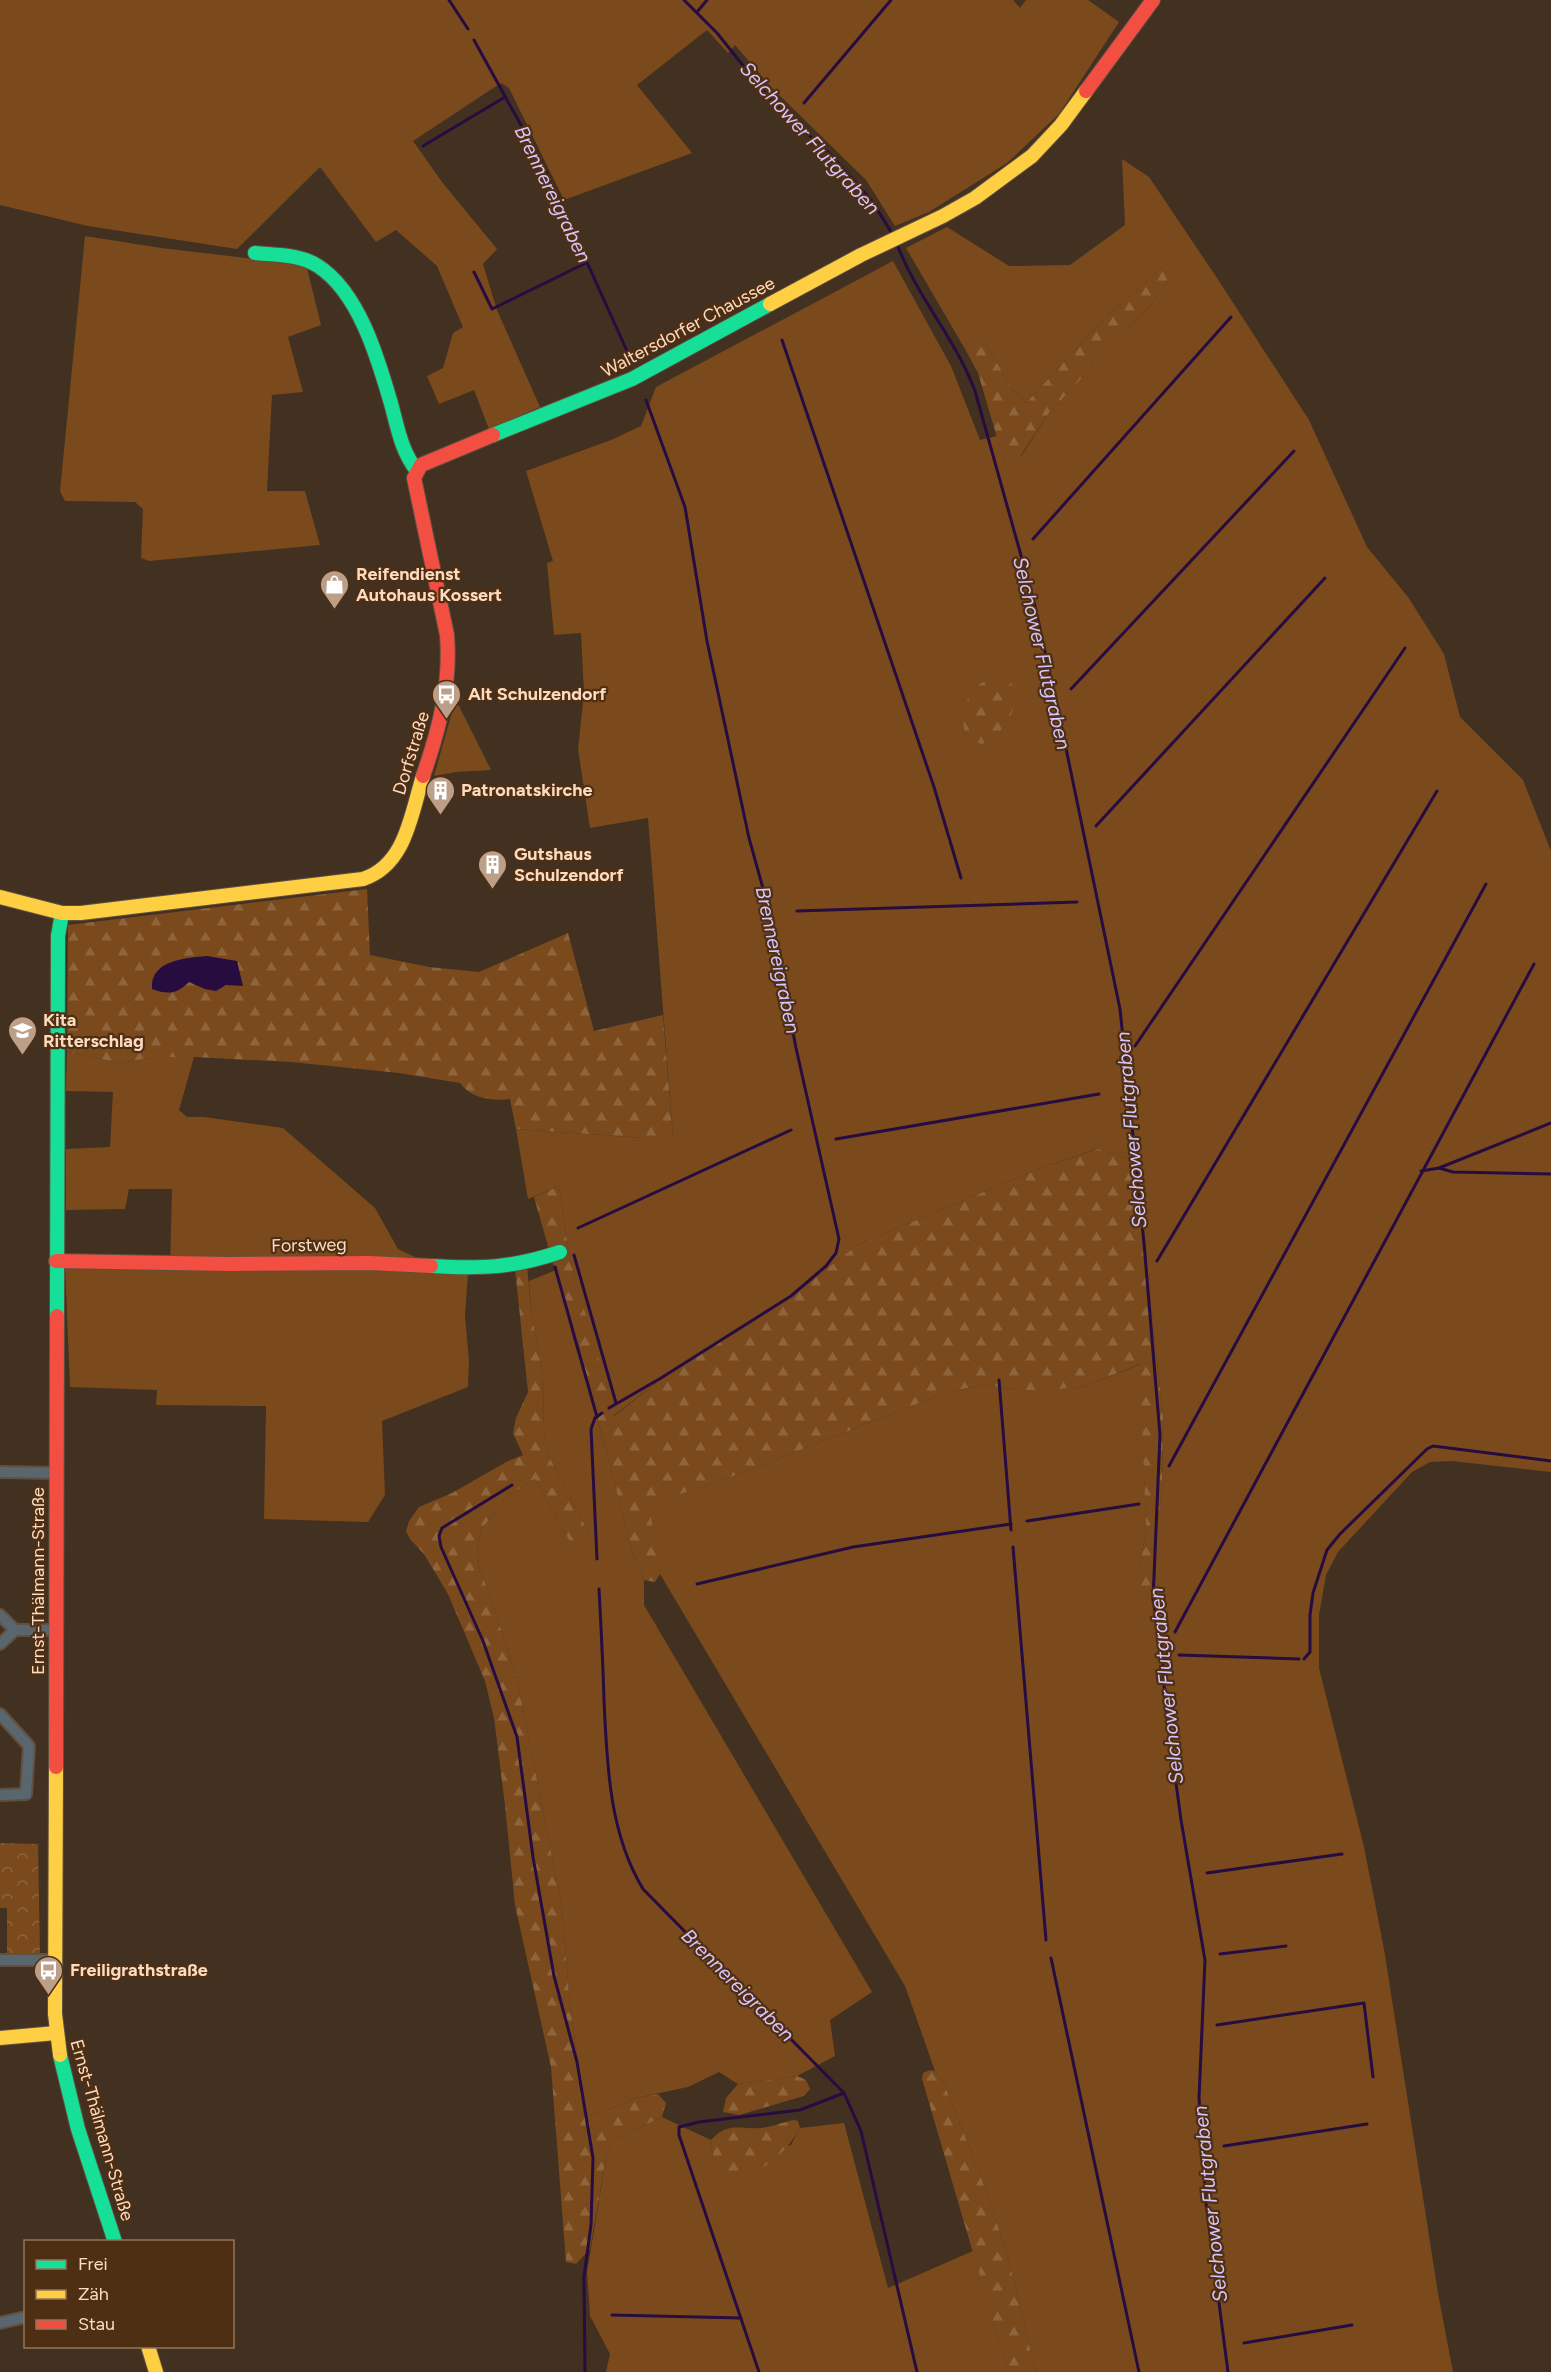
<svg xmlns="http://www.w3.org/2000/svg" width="1551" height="2372" font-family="Figtree,sans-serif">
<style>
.grass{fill:#7a4a1d}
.forest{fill:url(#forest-firs)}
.park{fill:url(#park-crowns)}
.water{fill:#270c40}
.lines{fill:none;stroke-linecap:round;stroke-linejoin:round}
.stream{stroke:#270c40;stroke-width:3}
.street-casing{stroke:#614f40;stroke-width:14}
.fast-casing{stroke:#614f40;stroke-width:16}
.slow-casing{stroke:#614f40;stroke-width:16}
.jam-casing{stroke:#614f40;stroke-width:16}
.street{stroke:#59666e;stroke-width:10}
.fast{stroke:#16e098;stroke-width:14}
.slow{stroke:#ffcf43;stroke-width:14}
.jam{stroke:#f24e42;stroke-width:14}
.labels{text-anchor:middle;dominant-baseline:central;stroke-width:4.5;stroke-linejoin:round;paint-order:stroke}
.street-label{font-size:18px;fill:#fddbc1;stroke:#4f2f13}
.poi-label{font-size:18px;font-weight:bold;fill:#fddbc1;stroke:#4f2f13;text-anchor:start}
.water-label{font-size:20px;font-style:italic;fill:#d6c4fc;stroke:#4f2f13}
</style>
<defs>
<pattern id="forest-firs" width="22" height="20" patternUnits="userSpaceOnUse" patternTransform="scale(1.5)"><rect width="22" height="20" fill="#7a4a1d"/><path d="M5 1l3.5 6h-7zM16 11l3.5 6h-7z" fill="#8e643c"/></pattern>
<pattern id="park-crowns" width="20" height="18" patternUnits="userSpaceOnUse" patternTransform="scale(1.5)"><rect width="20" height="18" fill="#7a4a1d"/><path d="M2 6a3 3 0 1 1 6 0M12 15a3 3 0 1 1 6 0" fill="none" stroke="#8e643c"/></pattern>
</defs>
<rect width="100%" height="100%" fill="#423021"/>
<g class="grass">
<polygon points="0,0 1013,0 1020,8 1026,0 1088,0 1119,22 1059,114 1007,163 929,212 895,226 866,180 772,88 735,45 728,53 707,30 637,85 692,153 564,200 509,88 501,83 413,141 442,182 497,249 483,264 497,310 540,407 489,429 474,390 439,404 427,376 443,368 453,333 463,327 437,266 396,230 376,242 320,167 237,249 88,226 0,205"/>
<path d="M 1122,159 L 1149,177 L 1215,275 L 1309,420 L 1367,547 L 1408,597 L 1444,654 L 1460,717 L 1523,780 L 1551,851 L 1551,1472 L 1452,1461 L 1430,1462 L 1412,1472 L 1338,1552 L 1326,1575 L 1319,1615 L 1319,1668 L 1364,1847 L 1384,1949 L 1438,2293 L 1453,2372 L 1037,2372 C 1026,2338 1021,2304 1011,2270 C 994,2205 968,2143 943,2081 L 935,2071 L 905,1986 L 660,1574 L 648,1504 L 721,1481 L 950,1391 L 985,1385 L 1020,1390 L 1052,1390 L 1086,1386 L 1141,1364 L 1146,1530 L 1138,1575 L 1149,1586 L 1162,1490 L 1163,1416 L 1135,1160 L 1097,1149 L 1036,1170 L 857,1245 L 805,1286 L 668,1374 L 613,1416 L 569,1255 L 559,1186 L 528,1199 L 516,1129 L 646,1138 L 673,1136 L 648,818 L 590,828 L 578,749 L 584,693 L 581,633 L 554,635 L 547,563 L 553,561 L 526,471 L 611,440 L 641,426 L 656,387 L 893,261 L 951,366 L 980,440 L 997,436 L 1006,468 L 1022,455 L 1049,413 L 1149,307 L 1172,275 L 1166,264 L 1102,321 L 1026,403 L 1012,388 L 982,338 L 967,343 L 965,349 L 906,248 L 947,227 L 1009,266 L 1070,265 L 1125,225 Z"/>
<polygon points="85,236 161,248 289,263 307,268 321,325 288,337 303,392 272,395 267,491 305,491 320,545 149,561 141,558 143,509 135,502 65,501 60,491"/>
<polygon points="454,705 459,706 491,770 456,772 434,776"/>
<polygon points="67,1052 120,1063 156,1057 194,1057 179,1110 187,1117 204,1117 283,1128 375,1208 398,1249 444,1271 468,1273 465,1316 469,1361 468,1387 382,1421 385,1495 368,1522 264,1519 266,1406 156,1405 157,1390 70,1387 65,1265 170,1268 172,1189 129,1189 125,1209 66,1210 66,1149 110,1147 113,1092 66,1091"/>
<polygon points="556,1270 573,1337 606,1449 631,1549 644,1580 644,1605 872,1992 830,2020 835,2056 797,2076 738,2084 719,2072 688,2087 636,2098 594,2115 585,2113 570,2005 562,1908 518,1683 491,1598 479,1567 477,1545 482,1529 506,1497 535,1479 570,1542 585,1538 588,1531 549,1456 544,1431 543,1376 532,1317 529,1281"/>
<polygon points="662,2117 711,2140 713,2160 791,2145 800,2128 844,2123 888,2288 973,2251 1008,2372 606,2372 610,2354 590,2316 587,2272 607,2153 613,2140"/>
</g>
<g class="forest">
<polygon points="1166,264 1173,267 1172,275 1149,307 1049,413 1013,467 1006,468 978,373 965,349 967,343 977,336 982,338 1012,388 1026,403 1102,321"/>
<path d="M 1000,678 L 1012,684 C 1022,708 1003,734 982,744 L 969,740 C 957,722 964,691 985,681 C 989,679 995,679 1000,678 Z"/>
<path d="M 367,889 L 370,955 L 429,967 L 479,972 L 568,933 L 594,1031 L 663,1015 L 673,1137 L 646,1138 L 516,1129 L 510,1099 C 491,1101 472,1099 460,1083 L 399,1073 L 291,1062 L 194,1057 L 156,1057 L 120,1063 L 67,1052 L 68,925 Z"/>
<polygon points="1098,1149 1135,1160 1163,1416 1162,1490 1150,1586 1140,1586 1138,1575 1146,1530 1140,1364 1086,1386 1052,1390 1020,1390 985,1385 950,1391 721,1481 649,1504 660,1574 655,1582 644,1580 631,1549 606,1449 534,1197 559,1186 569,1255 614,1416 668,1374 805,1286 857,1245 1036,1170"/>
<polygon points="527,1266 532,1317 543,1376 544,1431 549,1456 588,1531 585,1538 579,1544 570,1542 535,1479 506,1497 482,1529 477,1545 479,1567 491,1598 518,1683 562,1908 570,2005 585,2113 594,2115 636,2098 658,2094 666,2103 662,2117 613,2140 607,2153 590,2249 576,2264 566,2262 551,2067 515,1905 505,1805 494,1718 485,1681 448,1594 424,1554 410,1539 406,1531 409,1521 419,1507 452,1493 508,1461 523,1455 513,1433 516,1418 528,1392 515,1269"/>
<path d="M 930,2070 L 935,2071 L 943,2081 C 968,2143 994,2205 1011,2270 C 1021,2304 1026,2338 1037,2372 L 1008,2372 L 922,2079 L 923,2073 Z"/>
<polygon points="797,2076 806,2080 810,2089 804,2096 739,2115 723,2112 726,2098 738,2084"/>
<path d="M 794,2120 L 798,2121 L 800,2128 C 784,2157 763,2168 735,2185 L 729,2184 L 713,2160 L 711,2140 C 729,2121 739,2130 761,2128 C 772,2127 783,2122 794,2120 Z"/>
</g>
<polygon class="park" points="0,1843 38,1844 40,1955 7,1955 7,1908 0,1908"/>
<path class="water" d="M 207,956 L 237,961 L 243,986 L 226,985 L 216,991 L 205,989 L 189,982 C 177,994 168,995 152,989 C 150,960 185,958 207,956 Z"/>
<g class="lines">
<g class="stream">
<polyline points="449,0 468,29"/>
<polyline points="684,0 717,33 774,104 829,153 872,201 893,235"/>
<polyline points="697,12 707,0"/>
<polyline points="474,40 544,167 627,351"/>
<polyline points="804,103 891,0"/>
<polyline points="423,146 505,97"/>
<path d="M 897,244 C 916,296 956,339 975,391 L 1034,602 L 1062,729 L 1120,1009 L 1144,1243 L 1160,1435 L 1153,1600 L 1162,1649 L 1165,1702 L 1181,1820 L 1205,1960 L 1199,2098 L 1206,2203 L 1228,2372"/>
<polyline points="474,272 492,309 586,263"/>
<polyline points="782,340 934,787 961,878"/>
<polyline points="1033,539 1231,317"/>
<polyline points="1071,689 1294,451"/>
<polyline points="1096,826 1325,578"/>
<polyline points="797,911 1077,902"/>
<polyline points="1135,1046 1405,648"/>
<polyline points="836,1139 1099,1094"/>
<polyline points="1439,1168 1453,1172 1551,1174"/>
<polyline points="1421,1171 1439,1168 1551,1123"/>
<polyline points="578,1228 791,1130"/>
<polyline points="574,1255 616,1403"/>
<polyline points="1157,1261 1437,791"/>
<polyline points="555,1267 597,1417"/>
<polyline points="999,1380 1011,1530"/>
<polyline points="609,1408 661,1378 791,1296 826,1266 836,1253 839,1239 796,1048 771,917 749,838 707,641 685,507 646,400"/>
<polyline points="1169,1466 1486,884"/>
<polyline points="512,1485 442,1528 439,1536 441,1547 483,1641 517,1737 533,1857 554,1976 577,2062 593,2158 591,2225 584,2277 585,2372"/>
<polyline points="1027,1521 1139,1504"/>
<polyline points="1013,1547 1046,1940"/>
<polyline points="597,1559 591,1429 595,1418 602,1413"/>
<polyline points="697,1584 853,1547 1011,1524"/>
<path d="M 599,1589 C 601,1626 603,1663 604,1700 C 607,1764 609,1833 643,1889 L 844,2093 L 861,2131 L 917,2372"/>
<polyline points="1175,1632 1534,964"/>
<polyline points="1179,1655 1299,1659"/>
<polyline points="1304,1659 1310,1652 1310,1615 1313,1593 1327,1550 1340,1534 1427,1449 1433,1446 1551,1461"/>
<polyline points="1207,1873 1342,1854"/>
<polyline points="1220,1954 1286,1946"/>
<polyline points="1051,1958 1139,2372"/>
<polyline points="1217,2025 1364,2003 1373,2077"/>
<polyline points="1224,2146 1367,2124"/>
<polyline points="612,2315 741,2318"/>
<polyline points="1244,2343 1352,2325"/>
<polyline points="759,2372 679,2135 679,2127 699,2122 800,2110 844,2093"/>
</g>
<defs>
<g id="street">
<polyline points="0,1472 57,1473"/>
<polyline points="0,1615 15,1630"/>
<polyline points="0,1644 15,1630 56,1630"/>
<polyline points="0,1714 29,1746 26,1794 0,1795"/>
<polyline points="0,1960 54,1960"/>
<polyline points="0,2323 26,2317"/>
</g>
<g id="fast">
<path d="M 255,253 C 275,255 300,254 318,266 C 360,293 379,362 392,407 C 398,430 402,452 417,471"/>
<polyline points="493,435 632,379 770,304"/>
<path d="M 431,1266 C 480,1269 513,1268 560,1252"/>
<polyline points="57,1316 58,936 62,913"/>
<polyline points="60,2055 78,2129 115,2242"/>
</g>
<g id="slow">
<polyline points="770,304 861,255 943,216 975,198 1032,156 1061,125 1086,91"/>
<path d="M 0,897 L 62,913 L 81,913 L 363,879 C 406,865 411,814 423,776"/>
<polyline points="56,1767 55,2014 60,2055"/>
<polyline points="0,2038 56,2033"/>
<polyline points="148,2346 156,2372"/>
</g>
<g id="jam">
<polyline points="1086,91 1153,0"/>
<path d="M 423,776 C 439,730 451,685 447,635 L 414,478 L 421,465 L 493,435"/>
<polyline points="56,1261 229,1264 370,1263 431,1266"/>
<polyline points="56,1767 57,1316"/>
</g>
</defs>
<use href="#street" class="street-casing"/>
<use href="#fast" class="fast-casing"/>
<use href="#slow" class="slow-casing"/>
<use href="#jam" class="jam-casing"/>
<use href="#street" class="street"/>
<use href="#fast" class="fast"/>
<use href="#slow" class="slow"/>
<use href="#jam" class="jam"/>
</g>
<defs>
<symbol id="shop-pin" viewBox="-11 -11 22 30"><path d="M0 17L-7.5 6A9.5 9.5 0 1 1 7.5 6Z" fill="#bc9f89" stroke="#4f2f13"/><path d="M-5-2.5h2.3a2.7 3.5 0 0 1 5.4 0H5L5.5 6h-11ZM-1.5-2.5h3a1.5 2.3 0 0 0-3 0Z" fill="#fff"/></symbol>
<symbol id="bus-pin" viewBox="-11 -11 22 30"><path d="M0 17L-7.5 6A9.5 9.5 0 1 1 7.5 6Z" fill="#bc9f89" stroke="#4f2f13"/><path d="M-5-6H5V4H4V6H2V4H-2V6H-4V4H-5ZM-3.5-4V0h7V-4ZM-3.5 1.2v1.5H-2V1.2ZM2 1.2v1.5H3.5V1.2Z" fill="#fff"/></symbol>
<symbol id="building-pin" viewBox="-11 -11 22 30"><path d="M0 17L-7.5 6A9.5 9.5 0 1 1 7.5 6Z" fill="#bc9f89" stroke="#4f2f13"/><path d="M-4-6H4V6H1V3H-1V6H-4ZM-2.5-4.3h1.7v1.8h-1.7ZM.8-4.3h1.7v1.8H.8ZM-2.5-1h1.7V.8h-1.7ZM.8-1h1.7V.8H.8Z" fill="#fff"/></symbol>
<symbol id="school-pin" viewBox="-11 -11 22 30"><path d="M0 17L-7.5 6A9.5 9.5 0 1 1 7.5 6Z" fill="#bc9f89" stroke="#4f2f13"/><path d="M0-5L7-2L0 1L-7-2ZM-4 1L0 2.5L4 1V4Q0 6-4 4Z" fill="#fff"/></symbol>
</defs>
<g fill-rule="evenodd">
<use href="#shop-pin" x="318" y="568" width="33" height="45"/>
<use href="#bus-pin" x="430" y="678" width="33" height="45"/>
<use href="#building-pin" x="424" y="774" width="33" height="45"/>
<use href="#building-pin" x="476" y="848" width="33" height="45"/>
<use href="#school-pin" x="6" y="1014" width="33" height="45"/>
<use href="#bus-pin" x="32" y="1954" width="33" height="45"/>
</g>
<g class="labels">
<g class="street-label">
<text transform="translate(688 327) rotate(-28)">Waltersdorfer Chaussee</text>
<text transform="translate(411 753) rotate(-73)">Dorfstraße</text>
<text transform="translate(309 1245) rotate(-1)">Forstweg</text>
<text transform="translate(38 1581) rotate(-90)">Ernst-Thälmann-Straße</text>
<text transform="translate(102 2130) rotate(74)">Ernst-Thälmann-Straße</text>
</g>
<g class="poi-label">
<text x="356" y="574">Reifendienst<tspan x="356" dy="21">Autohaus Kossert</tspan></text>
<text x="468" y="694">Alt Schulzendorf</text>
<text x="461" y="790">Patronatskirche</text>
<text x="514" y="854">Gutshaus<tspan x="514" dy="21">Schulzendorf</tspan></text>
<text x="43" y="1020">Kita<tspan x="43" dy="21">Ritterschlag</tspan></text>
<text x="70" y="1970">Freiligrathstraße</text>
</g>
<g class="water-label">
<text transform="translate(810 138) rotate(48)">Selchower Flutgraben</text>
<text transform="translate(553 194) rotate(64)">Brennereigraben</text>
<text transform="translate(1042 653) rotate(77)">Selchower Flutgraben</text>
<text transform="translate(778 960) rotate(78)">Brennereigraben</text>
<text transform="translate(1131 1130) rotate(-95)">Selchower Flutgraben</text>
<text transform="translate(1166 1686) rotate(-96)">Selchower Flutgraben</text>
<text transform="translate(738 1985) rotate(45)">Brennereigraben</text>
<text transform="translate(1210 2204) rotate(-96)">Selchower Flutgraben</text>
</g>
</g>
<rect x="24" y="2240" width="210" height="108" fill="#4f2f13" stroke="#957459" stroke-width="1.5"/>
<rect x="36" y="2260" width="30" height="9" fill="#16e098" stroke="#957459" stroke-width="1.5"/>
<text x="78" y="2270" font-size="18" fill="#fddbc1">Frei</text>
<rect x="36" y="2290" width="30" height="9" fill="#ffcf43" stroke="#957459" stroke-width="1.5"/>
<text x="78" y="2300" font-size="18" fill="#fddbc1">Zäh</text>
<rect x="36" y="2320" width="30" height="9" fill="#f24e42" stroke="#957459" stroke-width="1.5"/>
<text x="78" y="2330" font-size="18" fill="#fddbc1">Stau</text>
</svg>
